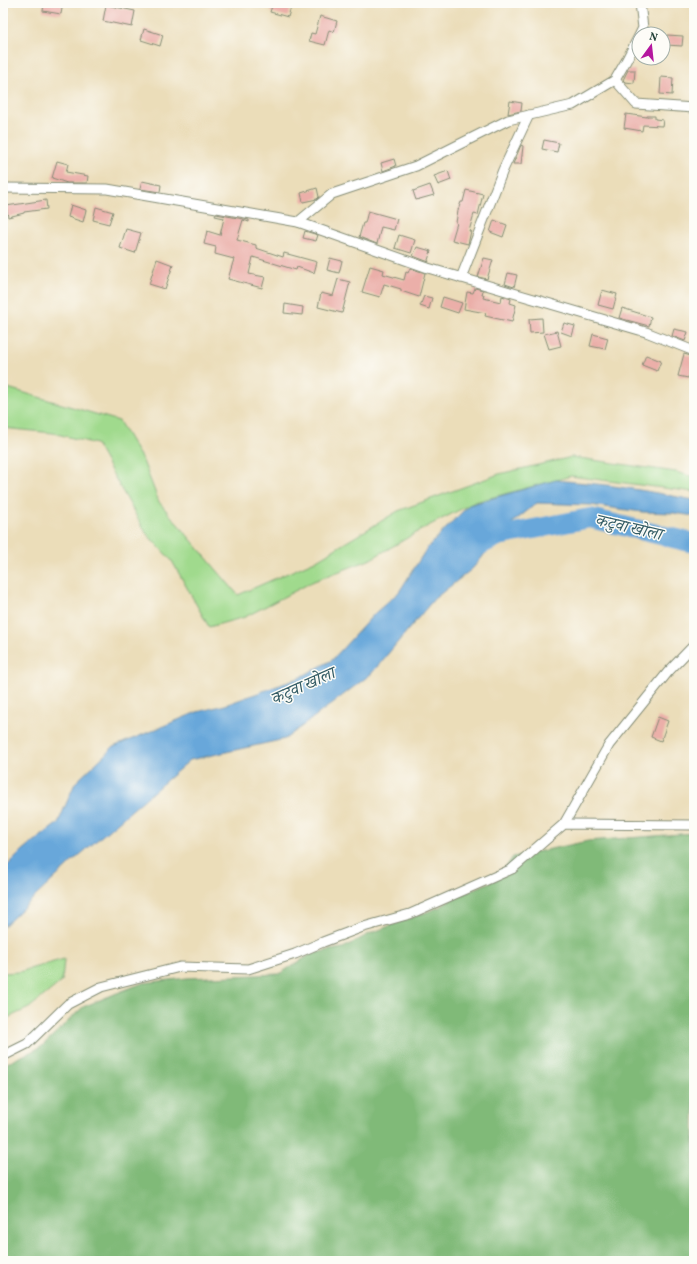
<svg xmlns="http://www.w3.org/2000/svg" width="697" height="1264" font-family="Vollkorn,'Noto Serif Devanagari',serif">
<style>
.green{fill:#a0da8d;stroke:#608c60}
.forest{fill:#80ba78;stroke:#507c56}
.water{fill:#68a7da;stroke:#447287}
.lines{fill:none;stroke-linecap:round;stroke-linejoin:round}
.river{stroke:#68a7da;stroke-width:20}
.building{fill:#ebafa9}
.minor-casing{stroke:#858d76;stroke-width:11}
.minor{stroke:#fff;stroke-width:9}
.labels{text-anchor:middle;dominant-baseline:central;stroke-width:3;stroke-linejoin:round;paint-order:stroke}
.water-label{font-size:17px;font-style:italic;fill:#355d66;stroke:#fdfcf7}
</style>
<rect width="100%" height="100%" fill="#fdfcf7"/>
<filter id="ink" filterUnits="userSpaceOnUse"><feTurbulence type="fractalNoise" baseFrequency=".025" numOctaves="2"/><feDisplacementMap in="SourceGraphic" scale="8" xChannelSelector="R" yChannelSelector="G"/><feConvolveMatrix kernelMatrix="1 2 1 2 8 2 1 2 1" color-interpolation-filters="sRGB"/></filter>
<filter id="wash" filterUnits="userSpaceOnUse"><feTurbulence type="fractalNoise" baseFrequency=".012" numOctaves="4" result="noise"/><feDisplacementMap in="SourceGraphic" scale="16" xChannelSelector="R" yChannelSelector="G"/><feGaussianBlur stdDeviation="0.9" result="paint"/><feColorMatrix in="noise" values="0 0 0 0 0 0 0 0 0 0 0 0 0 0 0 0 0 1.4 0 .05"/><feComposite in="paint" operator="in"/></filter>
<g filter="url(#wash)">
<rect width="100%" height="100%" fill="#ebddb9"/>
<g class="green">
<polygon points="8,388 119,421 143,461 159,502 238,595 315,561 398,511 499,474 572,457 676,472 694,477 694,492 571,476 475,502 428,526 369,560 314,581 245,617 209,627 172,561 146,533 96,444 53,433 3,428 3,391"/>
<polygon points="64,959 62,981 29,1008 3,1020 3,973 19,972"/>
</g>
<polygon class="forest" points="694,833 694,1261 3,1261 3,1065 41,1047 83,1007 117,993 143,983 187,978 279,974 313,953 343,948 371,933 440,907 456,897 497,879 513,857 588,841"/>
<polygon class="water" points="556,480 606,485 646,491 694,500 694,516 674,513 642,512 590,505 537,503 501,532 480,560 472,569 434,599 371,674 285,739 190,760 74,860 3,927 3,870 23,850 58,823 75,783 113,747 197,712 225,705 299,678 332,660 375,613 399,592 427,548 469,505"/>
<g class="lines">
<polyline class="river" points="474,548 498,536 590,518 694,543"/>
</g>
<g id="blocks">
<g class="building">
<polygon points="44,3 63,3 61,14 43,11"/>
<polygon points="273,3 278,3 291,7 288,17 270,12"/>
<polygon points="106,5 135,11 132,27 103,21"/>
<polygon points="320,16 337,21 334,32 329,30 325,45 309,41 311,33 315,34"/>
<polygon points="144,29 163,35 160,46 141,40"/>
<polygon points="667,35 683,36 682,46 666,45"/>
<polygon points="628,70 635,70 634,83 625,82 623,80"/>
<polygon points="661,77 673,78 672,95 660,94"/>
<polygon points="510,101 522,103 521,111 508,114"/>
<polygon points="626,114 647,117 647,116 655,116 655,119 663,120 662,126 643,125 642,131 624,128"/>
<polygon points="544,140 559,143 557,152 542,149"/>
<polygon points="521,145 523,146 521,164 513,164"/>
<polygon points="394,159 396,166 383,171 381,163"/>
<polygon points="57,161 68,164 66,172 88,176 87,183 67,183 52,178"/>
<polygon points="448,171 451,180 438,185 434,176"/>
<polygon points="142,181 161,185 160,192 140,189"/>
<polygon points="430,185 434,195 416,200 413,191"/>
<polygon points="317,188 319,197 317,199 303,202 301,193"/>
<polygon points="466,190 483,194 478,215 474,214 469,231 471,231 468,244 452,240 457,223 456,223 458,210 461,202 463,202"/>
<polygon points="46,200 47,209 24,212 24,213 8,217 6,206"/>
<polygon points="71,205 86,210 83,222 68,217"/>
<polygon points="96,207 113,212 109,224 93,220"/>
<polygon points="368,211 397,219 394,230 381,227 377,244 359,237 363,223 365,223"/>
<polygon points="216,214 249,220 249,222 243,220 237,240 256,245 256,248 283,257 284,253 317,262 314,273 297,267 296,270 253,257 249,274 265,277 262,288 228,279 234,259 215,254 216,247 204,244 207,231 220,235 224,218 215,216"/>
<polygon points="494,220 507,225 503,237 490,232"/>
<polygon points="126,229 141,233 135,253 120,248"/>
<polygon points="305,231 318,235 316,241 303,238"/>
<polygon points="399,235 415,240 411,253 395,248"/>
<polygon points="417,247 431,251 428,260 429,262 413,256"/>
<polygon points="330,258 342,261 339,273 327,270"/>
<polygon points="484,258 493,260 487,279 478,277"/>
<polygon points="157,259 173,265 165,289 149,284"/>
<polygon points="370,266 384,270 383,274 404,280 406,272 408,273 410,268 425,273 419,297 401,291 401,289 384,284 380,297 362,292"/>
<polygon points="508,273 517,275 514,287 505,284"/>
<polygon points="338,279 350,282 342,313 318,307 321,293 333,296"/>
<polygon points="475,288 483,290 482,295 484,295 483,298 501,302 502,296 511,299 510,303 516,305 512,322 485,316 486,313 464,309 467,292 473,293"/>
<polygon points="602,290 617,294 613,309 598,305"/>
<polygon points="424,296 432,298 429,309 420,306"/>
<polygon points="443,297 462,303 458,313 440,307"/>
<polygon points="285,304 303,307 302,315 284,313"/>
<polygon points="622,308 651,317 649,326 619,318"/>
<polygon points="542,318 543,332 530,333 529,319"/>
<polygon points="564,323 575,326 572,336 561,332"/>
<polygon points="674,329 688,332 685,341 672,336"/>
<polygon points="557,331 561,346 549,349 544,334"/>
<polygon points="593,334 608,338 605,349 590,346"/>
<polygon points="684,354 691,356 691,361 694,362 694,365 688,378 678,376"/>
<polygon points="646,355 661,361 657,371 642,365"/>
<polygon points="658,717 668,721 661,741 651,737"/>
</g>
</g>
</g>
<g filter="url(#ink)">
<use href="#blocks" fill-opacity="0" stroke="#858d76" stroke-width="1"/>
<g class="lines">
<defs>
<g id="minor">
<polyline points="640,34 643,28 640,3"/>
<polyline points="615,80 636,104 694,108"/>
<polyline points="3,188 107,189 298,222 428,268 646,332 694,351"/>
<polyline points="298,222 332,194 416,166 508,120 573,105 615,80 626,61 639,36"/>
<polyline points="461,278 503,170 529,115"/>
<polyline points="564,824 609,745 668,672 694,645"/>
<polyline points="3,1056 27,1044 68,1004 101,987 180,967 248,969 295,954 323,942 360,928 410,914 512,869 564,824 694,825"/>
</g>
</defs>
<use href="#minor" class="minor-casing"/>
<use href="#minor" class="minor"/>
</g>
</g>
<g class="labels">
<g class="water-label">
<text transform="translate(628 528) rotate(13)">कटुवा खोला</text>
<text transform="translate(303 687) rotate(-24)">कटुवा खोला</text>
</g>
</g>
<rect width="697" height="1264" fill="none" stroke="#fdfcf7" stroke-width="16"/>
<g transform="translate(651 46) rotate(15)"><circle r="19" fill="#fdfcf7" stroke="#a4b0a9"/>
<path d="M0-3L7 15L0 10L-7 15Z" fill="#b5179e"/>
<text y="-6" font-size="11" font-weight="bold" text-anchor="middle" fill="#1f3d34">N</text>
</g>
</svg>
